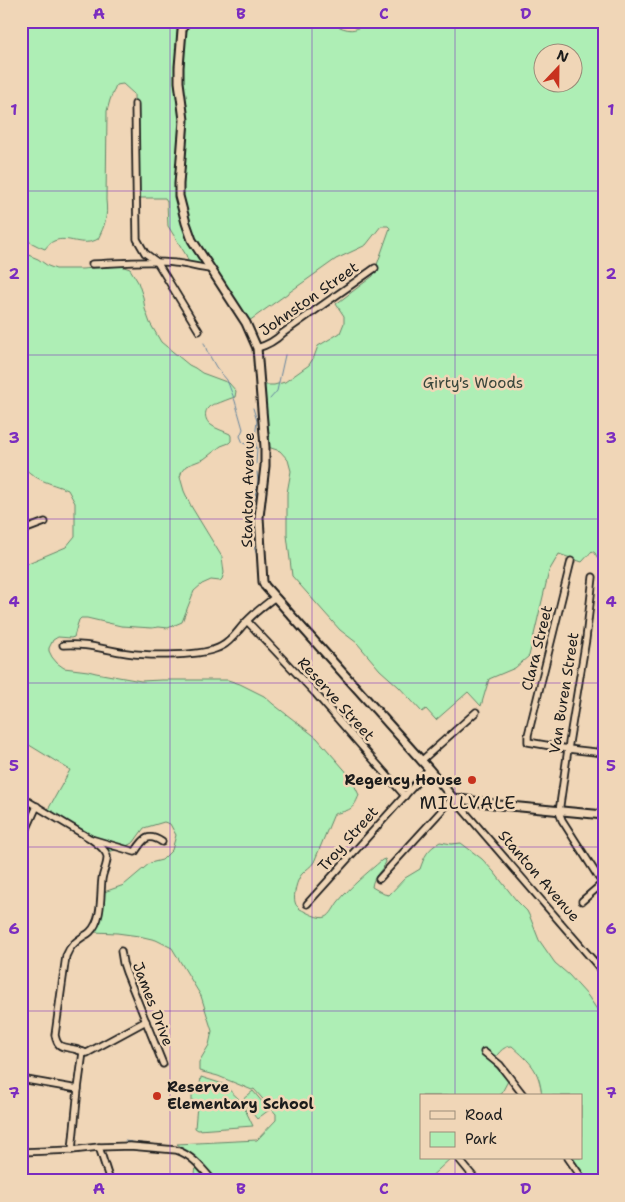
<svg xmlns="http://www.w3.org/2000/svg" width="625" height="1202" font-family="'Shantell Sans',sans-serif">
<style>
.green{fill:#aeeeb5;stroke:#658568;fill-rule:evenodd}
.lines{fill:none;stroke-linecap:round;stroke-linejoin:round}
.stream{stroke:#66859e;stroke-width:1}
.minor-casing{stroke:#1c1c1c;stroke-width:9}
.tertiary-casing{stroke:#1c1c1c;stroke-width:11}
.minor{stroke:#f0d6b7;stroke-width:5.5}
.tertiary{stroke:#f0d6b7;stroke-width:7}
.grid{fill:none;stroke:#7b2cbf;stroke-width:1;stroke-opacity:0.55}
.poi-dot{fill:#c8321e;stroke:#f0d6b7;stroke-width:2}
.labels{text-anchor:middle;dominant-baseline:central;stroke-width:5;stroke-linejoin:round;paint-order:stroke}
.street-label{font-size:15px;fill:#1c1c1c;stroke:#f0d6b7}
.park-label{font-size:15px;fill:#39463b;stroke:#f0d6b7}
.poi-label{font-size:15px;font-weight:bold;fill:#1c1c1c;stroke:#f0d6b7;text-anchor:end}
.quarter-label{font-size:18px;letter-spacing:1px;fill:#1c1c1c;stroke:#f0d6b7}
.neatline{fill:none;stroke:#7b2cbf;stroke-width:2}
.grid-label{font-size:16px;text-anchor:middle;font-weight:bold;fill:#7b2cbf}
</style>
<rect width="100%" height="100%" fill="#f0d6b7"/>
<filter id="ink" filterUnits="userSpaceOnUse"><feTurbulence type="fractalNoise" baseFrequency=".02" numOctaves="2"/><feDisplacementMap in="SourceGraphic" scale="10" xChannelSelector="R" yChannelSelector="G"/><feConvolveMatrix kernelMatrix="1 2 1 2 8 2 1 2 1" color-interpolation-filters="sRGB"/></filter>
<g filter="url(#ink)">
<g class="green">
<path d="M 21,21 L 185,21 L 181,41 L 184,120 L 179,184 L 186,223 L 211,269 L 190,266 L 186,255 L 168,226 L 167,201 L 165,198 L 136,198 L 134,94 L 123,84 L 116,85 L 110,100 L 107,111 L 106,200 C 108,217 105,225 98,239 C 82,248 68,235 54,241 C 51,242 47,246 45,249 C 36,246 30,241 21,238 Z"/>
<path d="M 191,21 L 329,21 C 336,26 350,33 358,28 C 360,27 363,23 364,21 L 604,21 L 604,570 L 595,553 L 592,551 L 582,562 L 559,554 L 549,571 L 529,656 L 515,668 L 489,679 L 481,706 L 468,692 L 436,720 L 426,709 L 422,712 L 399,687 L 380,670 L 357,643 L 340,630 L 292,576 L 287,535 L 287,493 L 291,471 L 288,460 L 280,451 L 268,447 L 264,385 L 274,385 L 285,382 L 309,365 L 314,357 L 318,346 L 340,333 L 344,323 L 344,316 L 336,304 L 373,276 L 390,228 L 388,226 L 381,226 L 366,245 L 336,259 L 249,321 L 194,235 L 184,204 L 182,182 L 188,119 L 182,79 L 185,32 L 189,23 ZM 542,52 L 572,52 L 572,82 L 542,82 Z"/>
<path d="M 21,252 L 38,259 L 48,266 L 56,269 L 82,269 L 121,266 L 130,269 L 138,282 L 143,297 L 145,309 L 150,323 L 161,342 L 189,365 L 195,368 L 202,373 L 229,383 L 236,391 L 235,397 C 228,399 222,402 216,404 C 214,404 213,404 212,405 C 203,409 204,420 211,425 C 216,429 224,431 230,434 L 231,436 L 231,441 L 229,443 L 221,446 L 204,459 L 186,466 L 182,471 L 180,477 L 184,491 L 191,506 L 222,557 L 224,573 L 222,579 L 220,581 L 211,580 L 202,584 L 194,591 L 182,622 L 168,628 L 159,627 L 152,628 L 121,626 L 87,618 L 81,618 L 79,620 L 77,626 L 74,637 L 71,638 L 58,637 L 53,640 L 49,648 L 49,651 L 52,657 L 57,663 L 64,668 L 88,671 L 96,673 L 141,681 L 161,680 L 228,680 L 240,684 L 264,696 L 273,704 L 317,738 L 350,776 L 359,795 C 353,811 349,810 334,814 L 314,862 C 311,867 306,869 302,874 C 297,879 293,895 295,902 C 296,906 297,906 300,909 C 306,912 319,920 326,917 C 331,915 335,906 338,902 C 351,886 367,873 382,860 L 385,859 L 386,862 C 382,871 373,876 372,887 L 384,894 L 389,895 L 405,878 L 420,869 C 425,855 427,850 440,842 L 452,844 L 461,843 L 482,859 L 494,872 L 516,900 L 527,911 L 530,917 L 539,940 L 555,963 L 569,975 L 588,996 L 604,1020 L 604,1181 L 588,1181 L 584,1174 L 573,1158 L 581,1158 L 581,1096 L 542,1096 C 539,1069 531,1063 512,1046 C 502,1046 497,1055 492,1063 L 508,1081 L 500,1096 L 421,1096 L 421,1158 L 451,1158 L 426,1181 L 194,1181 L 197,1159 L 177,1144 L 257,1140 L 276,1120 L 276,1114 L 254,1089 L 252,1090 L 218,1076 L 199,1071 L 199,1062 L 209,1045 L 212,1031 L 201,996 L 172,948 L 156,940 L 139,936 L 117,933 L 93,932 C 102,918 103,908 104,892 L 124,885 L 150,863 L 162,860 L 172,850 L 176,835 L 170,824 L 164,822 L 144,828 L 134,842 L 123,848 L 108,852 L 45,815 L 70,770 L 21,740 L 21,566 L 66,547 L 75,536 L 75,503 L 68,490 C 48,482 38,482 21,465 Z"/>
<polygon points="201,1077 223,1084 241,1101 253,1126 198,1130 195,1128 197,1105 192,1104 192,1093 199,1092"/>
<polygon points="253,1091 269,1110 257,1119 242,1100"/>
</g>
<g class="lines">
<g class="stream">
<polyline points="204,343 207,351 216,367 227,380 235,401 243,429 240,436 243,443 257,448"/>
<polyline points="270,399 277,391 285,355"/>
<polyline points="253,408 257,421 255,438 257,448 256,464"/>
<polyline points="253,505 258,481 257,472"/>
<polyline points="250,516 253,539"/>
<polyline points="254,545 256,553"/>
<polyline points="125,1141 146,1144"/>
</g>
<defs>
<g id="minor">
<polyline points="135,104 137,239 145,253 157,262 199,331"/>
<path d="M 92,264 C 120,263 148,260 175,263 C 187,264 199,268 211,269"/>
<path d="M 257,348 C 268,345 275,341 283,333 L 375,268"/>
<polyline points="21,531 45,522"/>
<polyline points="571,561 528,735 528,742 568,749 604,753"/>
<polyline points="593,577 586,639 568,749 559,812 562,820 604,886"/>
<polyline points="247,621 315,693 405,796"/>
<path d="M 63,645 C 88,643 104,650 127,653 C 148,656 204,657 222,646 C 232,641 238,630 246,622 C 255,612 265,605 275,597"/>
<polyline points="601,753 604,731"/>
<polyline points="421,761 476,712"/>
<path d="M 21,797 L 91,839 L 135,852 C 143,840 147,832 162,842"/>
<path d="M 91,839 C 97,844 105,848 107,856 C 108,864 103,871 102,879 C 100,895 103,919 90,932 C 88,934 86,935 84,936 C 75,942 70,946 66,956 L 55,1035 C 58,1049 62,1046 74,1049 C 79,1050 82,1052 87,1053 L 146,1021"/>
<polyline points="21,845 24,835 37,806"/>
<polyline points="379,879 453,798 604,973"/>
<polyline points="582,901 604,882"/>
<polyline points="307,904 429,769"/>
<polyline points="121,951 123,963 126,972 163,1064"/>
<polyline points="484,1052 500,1065 524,1096"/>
<polyline points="21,1079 78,1089"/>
<polyline points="99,1147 110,1181"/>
<polyline points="72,1150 78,1089 83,1052"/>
<path d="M 21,1152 L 72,1150 L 99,1147 L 130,1146 L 176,1150 C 192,1155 202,1168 213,1181"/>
<polyline points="458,1158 477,1181"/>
<polyline points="568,1158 584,1181"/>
</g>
<polyline id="tertiary" points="185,21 182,30 179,67 179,82 184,120 179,184 179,196 186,223 192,240 246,323 257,348 265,447 265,466 259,517 263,582 265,586 429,769 453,798 500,805 604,815"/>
</defs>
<use href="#minor" class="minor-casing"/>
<use href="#tertiary" class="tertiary-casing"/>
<use href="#minor" class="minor"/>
<use href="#tertiary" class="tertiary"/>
</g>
</g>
<path class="grid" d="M 170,21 L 170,1181M 312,21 L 312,1181M 455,21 L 455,1096M 21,191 L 604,191M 21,355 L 604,355M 21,519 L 604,519M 21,683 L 604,683M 21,847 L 604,847M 21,1011 L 604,1011M 455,1158 L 455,1181"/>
<g class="poi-dot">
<circle cx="472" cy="780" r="5"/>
<circle cx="157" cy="1096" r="5"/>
</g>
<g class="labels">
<g class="street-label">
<text transform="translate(309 299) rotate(-35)">Johnston Street</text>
<text transform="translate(248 490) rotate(-89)">Stanton Avenue</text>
<text transform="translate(537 648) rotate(-76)">Clara Street</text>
<text transform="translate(564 693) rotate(-81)">Van Buren Street</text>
<text transform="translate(336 699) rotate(48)">Reserve Street</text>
<text transform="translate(348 839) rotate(-48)">Troy Street</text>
<text transform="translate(539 876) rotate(49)">Stanton Avenue</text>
<text transform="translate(153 1004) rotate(69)">James Drive</text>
</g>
<g class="park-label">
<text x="473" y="383">Girty's Woods</text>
</g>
<g class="poi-label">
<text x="462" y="780">Regency House</text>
<text x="167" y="1087" text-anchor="start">Reserve<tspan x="167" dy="17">Elementary School</tspan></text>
</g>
<g class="quarter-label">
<text x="468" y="803">MILLVALE</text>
</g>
</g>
<rect width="625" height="1202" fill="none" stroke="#f0d6b7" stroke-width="55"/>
<rect x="420" y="1094" width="162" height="65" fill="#f0d6b7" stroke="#9b8c79"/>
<rect x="430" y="1111" width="25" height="8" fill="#f0d6b7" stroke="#9b8c79"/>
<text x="465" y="1120" font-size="15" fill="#1c1c1c">Road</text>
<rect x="430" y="1132" width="25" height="15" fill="#aeeeb5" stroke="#9b8c79"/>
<text x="465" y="1144" font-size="15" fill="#1c1c1c">Park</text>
<g transform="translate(558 68) rotate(22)"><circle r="24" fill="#f0d6b7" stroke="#9b8c79"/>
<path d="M0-4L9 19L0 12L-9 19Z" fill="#c8321e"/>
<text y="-8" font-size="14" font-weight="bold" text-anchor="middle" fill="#1c1c1c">N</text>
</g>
<rect x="28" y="28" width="570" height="1146" class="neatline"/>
<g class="grid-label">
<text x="99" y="19">A</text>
<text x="241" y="19">B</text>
<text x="384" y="19">C</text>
<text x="526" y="19">D</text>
<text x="14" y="115">1</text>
<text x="611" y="115">1</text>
<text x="14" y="279">2</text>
<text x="611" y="279">2</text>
<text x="14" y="443">3</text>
<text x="611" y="443">3</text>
<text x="14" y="607">4</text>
<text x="611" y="607">4</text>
<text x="14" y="771">5</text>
<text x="611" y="771">5</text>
<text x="14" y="934">6</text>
<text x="611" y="934">6</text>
<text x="14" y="1098">7</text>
<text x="611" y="1098">7</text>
<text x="99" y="1194">A</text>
<text x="241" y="1194">B</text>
<text x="384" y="1194">C</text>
<text x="526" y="1194">D</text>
</g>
</svg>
